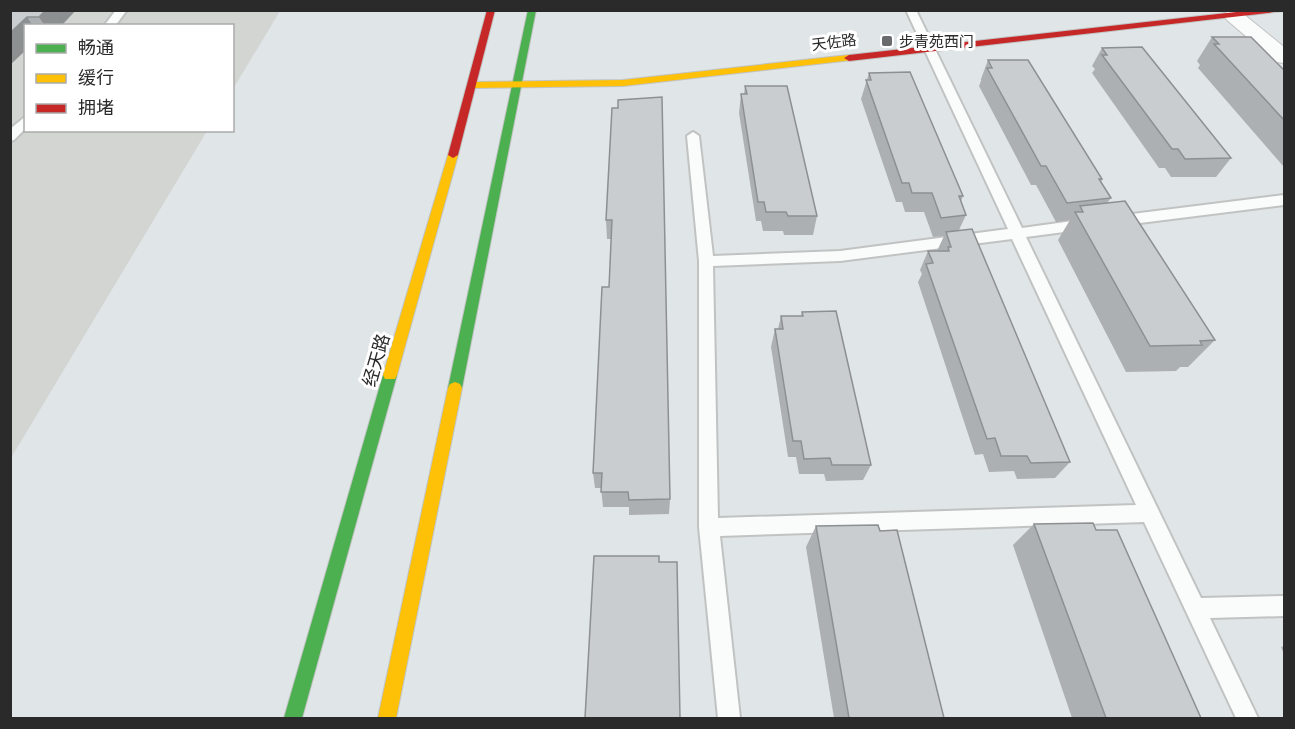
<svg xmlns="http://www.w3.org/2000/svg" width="1295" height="729" font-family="'PT Sans','Noto Sans SC',sans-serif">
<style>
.industrial{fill:#d3d5d3}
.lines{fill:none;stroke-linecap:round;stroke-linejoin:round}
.lane-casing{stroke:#c1c3c2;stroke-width:4}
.street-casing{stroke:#c1c3c2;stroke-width:2}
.fast-casing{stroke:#c1c3c2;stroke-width:2}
.slow-casing{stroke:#c1c3c2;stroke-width:2}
.jam-casing{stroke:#c1c3c2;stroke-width:2}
.lane{fill:#fafbfb;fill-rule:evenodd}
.street{fill:#fafbfb;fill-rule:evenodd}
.fast{fill:#4caf50;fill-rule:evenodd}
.slow{fill:#ffc107;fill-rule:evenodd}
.jam{fill:#c62828;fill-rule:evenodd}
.wall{fill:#adb0b2}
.shaded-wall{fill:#8d9091}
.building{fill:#c9cdcf;stroke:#8d9091;stroke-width:1.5}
.poi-dot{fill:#6a6b6c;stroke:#fff;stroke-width:2}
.labels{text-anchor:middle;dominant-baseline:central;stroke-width:6;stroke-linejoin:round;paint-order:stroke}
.far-poi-label{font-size:15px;fill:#2a2a2a;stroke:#fff;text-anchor:start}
.far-street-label{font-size:15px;fill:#2a2a2a;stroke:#fff}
.street-label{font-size:18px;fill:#2a2a2a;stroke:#fff}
</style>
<rect width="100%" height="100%" fill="#e0e5e7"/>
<polygon class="industrial" points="11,11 280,11 233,89 232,26 26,26 26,130 207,131 11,458"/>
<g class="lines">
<defs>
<g id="lane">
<polygon points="116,10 127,10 115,26 104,26"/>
<path d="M 906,10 L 916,10 L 1022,228 L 1087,219 L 1094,224 L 1087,229 L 1026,237 L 1201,598 L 1284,596 L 1284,616 L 1210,618 L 1258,718 L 1236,718 L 1144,522 L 720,536 L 740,718 L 718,718 L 699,527 L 699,261 L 687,136 L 693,132 L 699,136 L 713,256 L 840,251 L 1008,229 ZM 1012,239 L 1136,505 L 718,518 L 713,266 L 840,261 Z"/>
<polygon points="26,116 26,128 14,140 10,141 10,129"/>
<polygon points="1284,195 1284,205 1116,226 1109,221 1116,216"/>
</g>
<polygon id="street" points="1236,10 1241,12 1284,47 1284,63 1276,62 1227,20 1224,16 1227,12"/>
<g id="fast">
<polygon points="528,10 536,10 462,388 460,392 450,392 448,388"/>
<polygon points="390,369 395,371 397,375 302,718 284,718 383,375 385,371"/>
</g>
<g id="slow">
<polygon points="849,55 854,58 852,60 623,86 473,88 468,85 473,82 623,80"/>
<polygon points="453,152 458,155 397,375 395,379 385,379 383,375 448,155"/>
<polygon points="455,382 460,384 462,388 396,718 378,718 448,388 450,384"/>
</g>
<g id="jam">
<polygon points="487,10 495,10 458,155 453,158 448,155"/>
<polygon points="1254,10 1284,11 849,61 844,58 849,55"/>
</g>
</defs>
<use href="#lane" class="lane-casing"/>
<use href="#street" class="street-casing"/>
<use href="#fast" class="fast-casing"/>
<use href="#slow" class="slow-casing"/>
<use href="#jam" class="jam-casing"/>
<use href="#lane" class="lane"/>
<use href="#street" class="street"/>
<use href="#fast" class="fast"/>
<use href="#slow" class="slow"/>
<use href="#jam" class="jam"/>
</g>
<g class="wall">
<polygon points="10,10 76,10 61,26 26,26"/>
<polygon points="764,10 876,10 875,12 764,12"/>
<polygon points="1212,37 1284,70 1284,167 1198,68 1200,65 1197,61"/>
<polygon points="1102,48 1231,158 1216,177 1171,177 1165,168 1159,168 1092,73 1095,69 1092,66"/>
<polygon points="988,60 1102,179 1101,182 1111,198 1107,203 1215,340 1188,367 1180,367 1176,371 1126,372 1058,240 1070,220 1056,222 1036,185 1031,185 979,86 981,81 981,79"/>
<polygon points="869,73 963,196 961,201 966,215 959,230 1070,462 1055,478 1017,479 1014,471 989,472 983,454 975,455 918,282 922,274 920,270 928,251 937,251 944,236 933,237 924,212 905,212 902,202 896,202 861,99"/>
<polygon points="745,86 817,216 813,235 784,235 783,231 763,231 761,221 756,221 739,113 741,94 744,94"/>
<polygon points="612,108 670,499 669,514 629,515 629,507 603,507 601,488 595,488 593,473 609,287 612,239 607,239 606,220"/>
<polygon points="802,312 871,465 863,480 826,481 824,474 799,474 796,457 788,457 771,347 775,329 778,329 781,316 801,316"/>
<polygon points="1034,524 1096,530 1201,718 1072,718 1013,545"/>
<polygon points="816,526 944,718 834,718 806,547"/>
<polygon points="1284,646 1284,654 1281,647"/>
</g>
<g class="shaded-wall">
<polygon points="46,10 76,10 61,26 45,26 39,17"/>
<polygon points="27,17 33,26 26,26 26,50 10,65 10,33"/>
</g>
<g class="building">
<polygon points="10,10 46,10 39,17 27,17 10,33"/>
<polygon points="1212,37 1251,37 1284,70 1284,120 1214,44 1219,44"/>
<polygon points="1142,47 1231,158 1185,159 1178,149 1172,149 1102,55 1107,55 1102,48"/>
<polygon points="988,60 1028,60 1102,179 1099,179 1111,198 1067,203 1046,166 1041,166 987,68 992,68"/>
<polygon points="910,72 963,196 959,196 966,215 941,218 932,193 912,193 909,183 902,183 866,80 871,80 869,73"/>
<polygon points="745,86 787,86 817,216 788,216 786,212 766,212 764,202 758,202 741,94 747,94"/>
<polygon points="662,97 670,499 629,500 628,492 601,492 602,473 593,473 602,287 609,287 612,220 606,220 612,108 618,108 618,100"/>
<polygon points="1125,201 1215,340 1200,341 1202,345 1150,346 1075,212 1083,212 1080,206"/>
<polygon points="972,229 1070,462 1031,463 1027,456 1001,456 995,438 987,439 926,264 933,263 928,251 949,251 948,247 951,247 946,232"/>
<polygon points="836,311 871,465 832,465 830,458 804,459 801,441 793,441 775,329 783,329 781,316 803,316 802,312"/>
<polygon points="1093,523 1096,530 1117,530 1201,718 1106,718 1034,524"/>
<polygon points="878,525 880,531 897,530 944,718 849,718 816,526"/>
<polygon points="594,556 659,556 659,562 677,562 680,718 585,718"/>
</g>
<rect class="poi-dot" x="881" y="35" width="12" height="12" rx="3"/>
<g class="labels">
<g class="far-poi-label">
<text x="899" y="41">步青苑西门</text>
</g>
<g class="far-street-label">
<text transform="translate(834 42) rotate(-7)">天佐路</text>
</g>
<g class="street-label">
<text transform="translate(376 360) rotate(-74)">经天路</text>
</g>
</g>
<rect width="1295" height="729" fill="none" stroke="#2a2a2a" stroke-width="24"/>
<rect x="24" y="24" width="210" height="108" fill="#ffffff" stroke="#aaaaaa" stroke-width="1.5"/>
<rect x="36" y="44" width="30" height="9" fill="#4caf50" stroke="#aaaaaa" stroke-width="1.5"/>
<text x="78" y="54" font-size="18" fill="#2a2a2a">畅通</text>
<rect x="36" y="74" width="30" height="9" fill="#ffc107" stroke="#aaaaaa" stroke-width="1.5"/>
<text x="78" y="84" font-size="18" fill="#2a2a2a">缓行</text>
<rect x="36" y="104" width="30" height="9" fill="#c62828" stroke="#aaaaaa" stroke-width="1.5"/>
<text x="78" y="114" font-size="18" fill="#2a2a2a">拥堵</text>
</svg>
